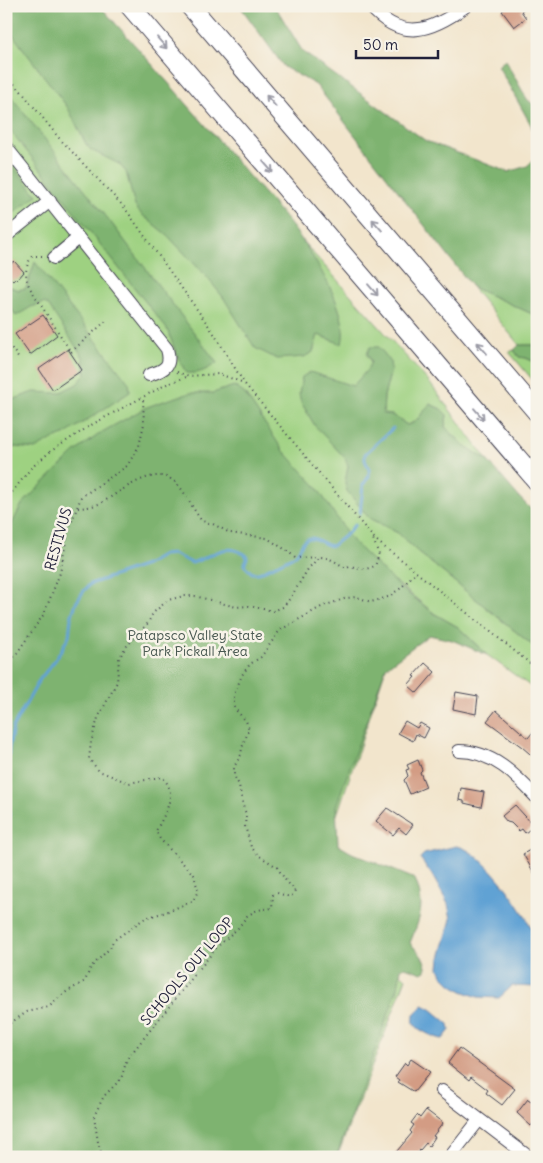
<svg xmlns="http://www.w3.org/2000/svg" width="543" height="1163" font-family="Delius,sans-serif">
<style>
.green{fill:#9ed181;stroke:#607a5e}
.forest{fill:#7eb36f;stroke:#506a55}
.water{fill:#61a2d4;stroke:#426288}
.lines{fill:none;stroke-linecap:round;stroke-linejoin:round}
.stream{stroke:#61a2d4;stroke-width:3}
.building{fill:#d39c84}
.minor-casing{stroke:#413f51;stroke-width:14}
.highway-casing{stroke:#413f51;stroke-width:21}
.path{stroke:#413f51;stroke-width:2;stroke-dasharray:1 4;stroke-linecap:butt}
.minor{stroke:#fff;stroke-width:12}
.highway{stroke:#fff;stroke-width:19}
.oneway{stroke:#9c9ca7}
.labels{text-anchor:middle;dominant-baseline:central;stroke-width:5;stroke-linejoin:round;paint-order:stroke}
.street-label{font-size:14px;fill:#22223b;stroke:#f7f3e8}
.park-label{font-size:14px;fill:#475750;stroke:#f7f3e8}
</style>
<rect width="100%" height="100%" fill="#f7f3e8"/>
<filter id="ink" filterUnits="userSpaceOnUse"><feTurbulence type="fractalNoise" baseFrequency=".02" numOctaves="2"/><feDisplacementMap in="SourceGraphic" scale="10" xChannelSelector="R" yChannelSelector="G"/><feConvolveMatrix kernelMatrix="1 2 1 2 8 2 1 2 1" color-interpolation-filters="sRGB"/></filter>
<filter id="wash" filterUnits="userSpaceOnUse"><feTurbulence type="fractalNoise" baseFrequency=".0096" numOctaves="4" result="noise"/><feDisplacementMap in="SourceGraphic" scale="20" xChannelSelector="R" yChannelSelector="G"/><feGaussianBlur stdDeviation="1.12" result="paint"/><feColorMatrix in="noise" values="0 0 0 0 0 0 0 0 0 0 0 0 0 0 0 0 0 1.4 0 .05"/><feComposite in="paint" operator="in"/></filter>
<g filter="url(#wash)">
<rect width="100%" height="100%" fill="#f2e5cc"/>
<g class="green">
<path d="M 6,6 L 343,329 C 339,298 320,270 304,243 L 429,382 L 488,461 L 464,445 L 445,427 L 447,415 L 441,409 L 430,404 L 415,422 L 407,425 L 392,415 L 383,414 L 384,396 L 391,370 L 367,355 L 371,362 L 369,518 L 398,533 L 418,552 L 537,649 L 537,691 L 487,655 L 458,627 L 435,614 L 393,580 L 409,598 L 305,911 L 406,978 L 337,1157 L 6,1157 Z"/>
<polygon points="472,287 537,316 537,345 519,345"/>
<polygon points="514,350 519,357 526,358 537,363 537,385 509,352"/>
</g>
<g class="forest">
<path d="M 6,6 L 100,6 C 150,62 200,118 248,175 C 267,197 288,219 304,243 C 320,268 350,314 342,344 L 318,335 L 313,352 L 304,357 L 277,359 L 255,348 L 223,297 L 205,275 L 168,236 L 140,213 L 135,206 L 126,172 L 119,164 L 91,150 L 86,144 L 68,108 L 6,26 Z"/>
<polygon points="240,6 275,6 303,52 426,141 508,172 527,166 537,157 537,316 472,287 316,85 284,67"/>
<polygon points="505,60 527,99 537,108 537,144 531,125 498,66"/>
<path d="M 6,90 L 109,220 L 217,363 C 206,370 200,374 187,373 C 180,365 172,341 167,329 L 6,125 Z"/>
<polygon points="6,158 37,195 6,219"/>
<path d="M 35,262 L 129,383 L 130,392 L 64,435 L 51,440 L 35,449 L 15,447 L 11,449 L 6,465 L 6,405 L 15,399 L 33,392 L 59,393 L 77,384 L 86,374 L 83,357 L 48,305 L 44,303 L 31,307 L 16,316 C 9,305 6,298 6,285 L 18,290 L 26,288 Z"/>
<polygon points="519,345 537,345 537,363 526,358 519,357 514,350"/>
<polygon points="370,347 379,347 390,361 391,370 384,396 383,414 392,415 407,425 415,422 430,404 441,409 447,415 445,427 464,445 488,461 518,496 537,515 537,649 418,552 398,533 369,518 347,491 345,483 348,466 345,458 315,426 301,402 299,394 302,377 310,372 353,386 367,370 371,362 367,354"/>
<path d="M 234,386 L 245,394 L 282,449 L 316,486 L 353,542 L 401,588 L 435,614 L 458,627 L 487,655 L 452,640 L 429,635 L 386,667 L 336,806 L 338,845 L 352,853 L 415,879 C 426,906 420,918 410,943 C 417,951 427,959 426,971 L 422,973 L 405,967 L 401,969 L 398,988 L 336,1157 L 6,1157 L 6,544 L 10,528 L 22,504 L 75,452 L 102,432 L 147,407 L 167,400 L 190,393 L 213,393 Z"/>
</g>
<g class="water">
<path d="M 456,846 C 482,848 533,919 537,944 C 539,958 537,973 537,987 L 512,986 L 499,998 L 478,997 L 462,991 L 451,984 L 442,975 L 439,968 L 440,958 L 451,919 L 448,904 L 432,875 L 420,858 L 424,854 Z"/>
<path d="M 423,1005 L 431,1009 L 449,1024 L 450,1030 L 443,1039 C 437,1039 415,1029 414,1023 C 413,1020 414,1017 414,1014 Z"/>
</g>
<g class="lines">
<g class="stream">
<polyline points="360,513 363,485 369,476 369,469 365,460 365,454 393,428"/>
<path d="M 6,785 L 9,748 L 13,727 L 40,679 L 56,659 L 69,636 L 71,618 L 76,603 L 83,592 L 90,584 L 146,565 L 163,555 L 173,554 L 192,563 C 213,556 224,541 246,555 L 247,558 L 244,565 L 252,573 L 259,573 C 271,567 284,562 295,555 C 301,550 301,539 310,538 C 318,538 324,545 332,546 L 349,532 L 355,524"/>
<path d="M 6,792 C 8,805 11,821 6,835"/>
</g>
</g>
<g id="blocks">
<g class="building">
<polygon points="508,6 527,6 521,11 526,18 514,27 502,11"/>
<polygon points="14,261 24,272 17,280 15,278 13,281 6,275 6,270"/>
<polygon points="43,315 57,335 30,355 15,334"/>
<polygon points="68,349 82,370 53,390 39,369"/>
<polygon points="425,663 435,672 417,693 408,685 415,677 413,676"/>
<polygon points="456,692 478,696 476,714 453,709"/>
<polygon points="496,710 528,738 537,727 537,760 522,747 487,721"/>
<polygon points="405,721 417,728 420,723 429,728 424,738 416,734 413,741 398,733"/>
<polygon points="418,760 422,770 420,772 426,787 410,794 404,780 408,776 406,770 409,769 407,765"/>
<polygon points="461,788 484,792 481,807 464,803 464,801 459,800"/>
<polygon points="515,805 534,826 525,833 522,829 519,831 511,823 507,822 502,816"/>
<polygon points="387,808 413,825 406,834 399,828 393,835 376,821"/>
<polygon points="537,846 537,878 523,854"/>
<polygon points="459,1048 515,1089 502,1105 486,1093 488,1090 471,1077 469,1080 448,1063"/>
<polygon points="411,1059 430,1072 414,1092 398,1082 399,1080 395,1077 405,1063 407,1065"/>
<polygon points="528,1099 537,1105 537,1118 531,1126 517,1113"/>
<polygon points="426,1110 443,1123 433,1136 435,1137 429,1146 426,1143 414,1157 392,1157 412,1133 410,1131 414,1125 411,1123 417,1115 420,1118"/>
</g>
</g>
</g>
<g filter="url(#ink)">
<use href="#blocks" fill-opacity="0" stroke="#413f51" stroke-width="1"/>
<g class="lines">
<defs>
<g id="minor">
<path d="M 370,6 C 401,42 431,32 466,6"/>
<path d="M 6,147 L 167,349 C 172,366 165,370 149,375"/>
<polyline points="6,236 50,201"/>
<polyline points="54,258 78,238"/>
<path d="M 459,751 C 492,751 516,775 537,798"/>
<polyline points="442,1091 529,1157"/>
<polyline points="450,1157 479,1120"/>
</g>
<g id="highway">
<polyline points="130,6 537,481"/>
<polyline points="190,6 537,412"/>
</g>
</defs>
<use href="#minor" class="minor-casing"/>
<use href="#highway" class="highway-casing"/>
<g class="path">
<path d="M 6,78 L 17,86 L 59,138 L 124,207 L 213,332 L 244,383 L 372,536 C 385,550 402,558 416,572 L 537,669"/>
<path d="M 42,256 L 32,256 C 25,267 24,276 30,288 L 71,352 L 106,321"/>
<polyline points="6,340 19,359"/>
<polyline points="177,372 189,376 219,374 244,383"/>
<polyline points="6,500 31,468 51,451 93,424 167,384 189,376"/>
<path d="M 78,508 C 85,508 94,506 101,503 C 119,493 154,463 175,482 C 187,493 192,509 202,521 L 213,524 L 230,533 L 267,538 L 289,552 L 295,558 L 319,557"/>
<polyline points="6,670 10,663 44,614 60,573 68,532 81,497 127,466 139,446 144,424 143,398"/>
<path d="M 6,1026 L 27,1012 L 49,1007 L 63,994 L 85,981 L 91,967 L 110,948 L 113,941 L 145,918 L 166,912 L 193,901 L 198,891 L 194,875 L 160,839 L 156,831 C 165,813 179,793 162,777 L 129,783 L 99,771 L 89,759 L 91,742 L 98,718 L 117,682 L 119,659 L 125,648 L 148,623 L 153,613 L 168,600 L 184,596 L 195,596 L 236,607 L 249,606 L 273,611 L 283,607 L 291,597 L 308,569 L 319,557 C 330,557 337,563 346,568 L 349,566 L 366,569 L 375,566 L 379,555 L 372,536"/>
<polyline points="109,1157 101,1152 98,1142 94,1116 104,1096 121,1079 127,1059 217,947 238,928 247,916 257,910 272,908 273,895 277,893 287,896 293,895 295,890 286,881 277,867 258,855 251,847 245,826 246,814 243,806 239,785 234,776 234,767 241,755 242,748 249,729 246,721 234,708 234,695 242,675 250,664 261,657 280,630 323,606 347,598 357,597 371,602 388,597 401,588 416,572"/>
</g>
<use href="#minor" class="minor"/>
<use href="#highway" class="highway"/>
</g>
<defs><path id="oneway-shaft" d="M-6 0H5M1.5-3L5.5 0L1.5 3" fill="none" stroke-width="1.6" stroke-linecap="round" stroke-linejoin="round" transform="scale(1.25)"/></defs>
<g class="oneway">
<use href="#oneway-shaft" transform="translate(162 43) rotate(49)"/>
<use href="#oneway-shaft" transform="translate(271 101) rotate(-131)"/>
<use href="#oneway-shaft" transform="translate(268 167) rotate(49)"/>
<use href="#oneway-shaft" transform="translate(377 225) rotate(-131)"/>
<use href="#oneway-shaft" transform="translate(373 290) rotate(49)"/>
<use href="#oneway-shaft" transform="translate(482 348) rotate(-131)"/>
<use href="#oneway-shaft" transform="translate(479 414) rotate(49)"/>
</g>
</g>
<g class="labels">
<g class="street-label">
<text transform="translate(58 539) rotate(-74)">RESTIVUS</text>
<text transform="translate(187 971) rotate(-50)">SCHOOLS OUT LOOP</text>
</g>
<g class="park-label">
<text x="195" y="635">Patapsco Valley State<tspan x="195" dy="16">Park Pickall Area</tspan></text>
</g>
</g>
<rect width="543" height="1163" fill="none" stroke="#f7f3e8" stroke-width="25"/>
<path d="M356 50v8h82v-8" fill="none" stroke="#22223b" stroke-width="2.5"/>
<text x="363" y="50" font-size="15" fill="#22223b" stroke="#f7f3e8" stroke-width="4" paint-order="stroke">50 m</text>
</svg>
